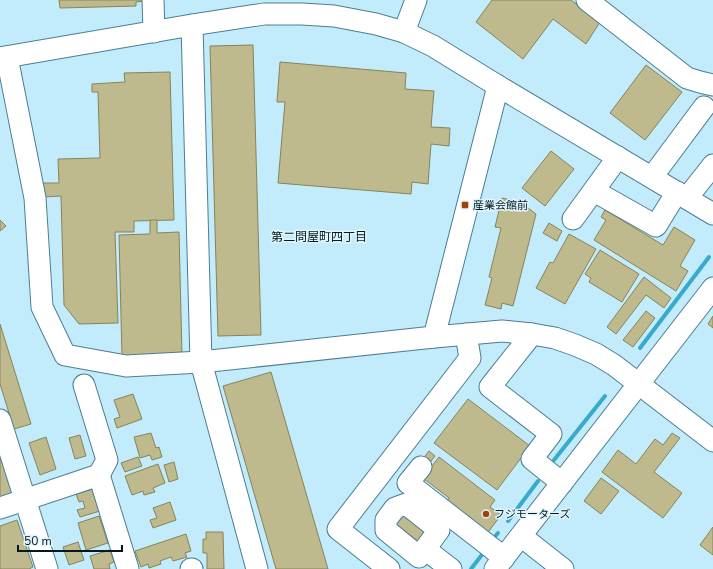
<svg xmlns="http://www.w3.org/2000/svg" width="713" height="569" font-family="'Nunito Sans','Noto Sans JP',sans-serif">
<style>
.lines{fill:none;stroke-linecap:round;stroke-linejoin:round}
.stream{stroke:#37aace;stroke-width:4}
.building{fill:#beba8d;stroke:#878358}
.minor-casing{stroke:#4c7e90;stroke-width:23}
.minor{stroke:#fff;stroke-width:21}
.poi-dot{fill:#a34009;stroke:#e0f5fd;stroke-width:1.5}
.labels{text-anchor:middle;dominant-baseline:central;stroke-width:3;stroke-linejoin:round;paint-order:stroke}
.poi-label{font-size:11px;fill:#04171e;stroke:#e0f5fd;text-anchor:start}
.neighbourhood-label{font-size:12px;fill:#04171e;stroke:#e0f5fd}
</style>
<rect width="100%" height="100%" fill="#c2ebfb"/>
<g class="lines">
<g class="stream">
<polyline points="640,348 709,257"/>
<polyline points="554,460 605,396"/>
<polyline points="508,521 538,481"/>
<polyline points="492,540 498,533"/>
<polyline points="471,569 484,552"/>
</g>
</g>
<g class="building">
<polygon points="59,0 145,0 145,1 136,2 136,6 60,8"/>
<polygon points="492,0 571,0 600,22 586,44 553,19 523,59 476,22"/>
<polygon points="253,45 261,335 218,336 210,46"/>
<polygon points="280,62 406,73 405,89 434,91 431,127 450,128 449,146 431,144 428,184 412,182 411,194 278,183 285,102 277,102"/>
<polygon points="646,65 682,92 645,140 610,113"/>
<polygon points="170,72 174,220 134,221 134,232 115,232 118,323 79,324 64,305 61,196 43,197 43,183 59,183 58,159 100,158 98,92 92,92 92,84 125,82 124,73"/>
<polygon points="551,151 574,169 545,206 522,188"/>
<polygon points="502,198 520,202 536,214 513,306 502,303 501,309 485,305 492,278 489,277 501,228 495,227"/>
<polygon points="605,210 663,245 674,227 695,240 680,266 688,271 676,291 594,240 606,220 601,217"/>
<polygon points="0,220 6,226 0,231"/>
<polygon points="150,220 157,220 157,233 179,232 182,355 122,357 119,235 150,234"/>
<polygon points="549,223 562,231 557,241 543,233"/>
<polygon points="569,234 596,249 565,304 536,288 550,262 553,263"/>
<polygon points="600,250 639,274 622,302 589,282 591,278 585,274"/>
<polygon points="644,277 671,298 664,308 646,295 616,334 607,327"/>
<polygon points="646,311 655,318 633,347 623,340"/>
<polygon points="713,316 713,328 708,324"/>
<polygon points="0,324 31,424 14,429 0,384"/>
<polygon points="271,372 328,569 276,569 223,386"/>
<polygon points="133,394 142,419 117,428 114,419 120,417 114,400"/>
<polygon points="468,399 530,446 497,490 434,443"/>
<polygon points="151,433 156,448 159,447 162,457 152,460 150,455 140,458 134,437"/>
<polygon points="672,433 680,438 654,472 682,493 663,518 602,472 618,450 636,464 655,439 663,445"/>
<polygon points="80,435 86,456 75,459 69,438"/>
<polygon points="46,437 56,469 40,475 29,443"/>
<polygon points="0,444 14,495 0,499"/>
<polygon points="429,451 435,456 428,465 422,460"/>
<polygon points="138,457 142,466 125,472 121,463"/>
<polygon points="439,457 495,500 490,507 501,515 486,535 445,503 449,498 423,478"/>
<polygon points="174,462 178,479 169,482 164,465"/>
<polygon points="158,464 165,483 153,488 155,492 144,495 143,491 132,495 125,476"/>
<polygon points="601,478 619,491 601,514 584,501"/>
<polygon points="93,489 100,511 80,517 77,510 85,508 83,501 79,502 76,494"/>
<polygon points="170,502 176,520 153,528 150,520 157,518 153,508"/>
<polygon points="402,512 427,531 419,542 394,523"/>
<polygon points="99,516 108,543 86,550 78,523"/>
<polygon points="17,520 33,567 29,569 0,569 0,526"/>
<polygon points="713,527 713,555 700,545"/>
<polygon points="206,532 223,532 224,569 207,569 207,553 203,553 203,539 206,539"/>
<polygon points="186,534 191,551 185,553 187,557 173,561 171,557 160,561 161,564 149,568 148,564 141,567 135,551"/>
<polygon points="78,542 84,560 69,565 63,547"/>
<polygon points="110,550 114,562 109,564 110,569 94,569 90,556"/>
</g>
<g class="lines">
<defs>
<g id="minor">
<polyline points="153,0 154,32"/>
<polyline points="587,0 687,78 700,82 713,85"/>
<polyline points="192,25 201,362 434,337 502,331 532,334 555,338 575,345 596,354 614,365 713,441"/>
<polyline points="404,32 416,0"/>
<polyline points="7,57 35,198 42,307 65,355 126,366 201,362 257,569"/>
<polyline points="0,58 192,25 264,14 302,14 334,16 376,24 404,32 433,46 498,86 713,214"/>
<polyline points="652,177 704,107"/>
<polyline points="594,191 656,226 677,192"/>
<polyline points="687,198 713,165"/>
<polyline points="573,219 618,157"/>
<polyline points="532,334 490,387 551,434 532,459 562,483"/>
<polyline points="434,337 498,86"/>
<polyline points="84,385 107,460 99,475"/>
<polyline points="0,420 47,569"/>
<polyline points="421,467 408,483 493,549 504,558"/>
<polygon points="406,504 439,530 419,557 386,530 386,520 395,508"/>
<polyline points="0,508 99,475 128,569"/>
<polyline points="521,536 563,569"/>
<polyline points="425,549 451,569"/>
<polyline points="191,569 192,569"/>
<polyline points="389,569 338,529 470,358 466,334"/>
<polyline points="495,569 713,288"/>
</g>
</defs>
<use href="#minor" class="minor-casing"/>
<use href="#minor" class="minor"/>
</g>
<g class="poi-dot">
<rect x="461" y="201" width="8" height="8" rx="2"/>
<circle cx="486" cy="514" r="4"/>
</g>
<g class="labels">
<g class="poi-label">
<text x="473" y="205">産業会館前</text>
<text x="494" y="514">フジモーターズ</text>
</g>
<g class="neighbourhood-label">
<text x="319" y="237">第二問屋町四丁目</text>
</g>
</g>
<path d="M18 545v6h104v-6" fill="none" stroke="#04171e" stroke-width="2"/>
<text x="24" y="545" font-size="12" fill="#04171e" stroke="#e0f5fd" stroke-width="3" paint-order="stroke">50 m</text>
</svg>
